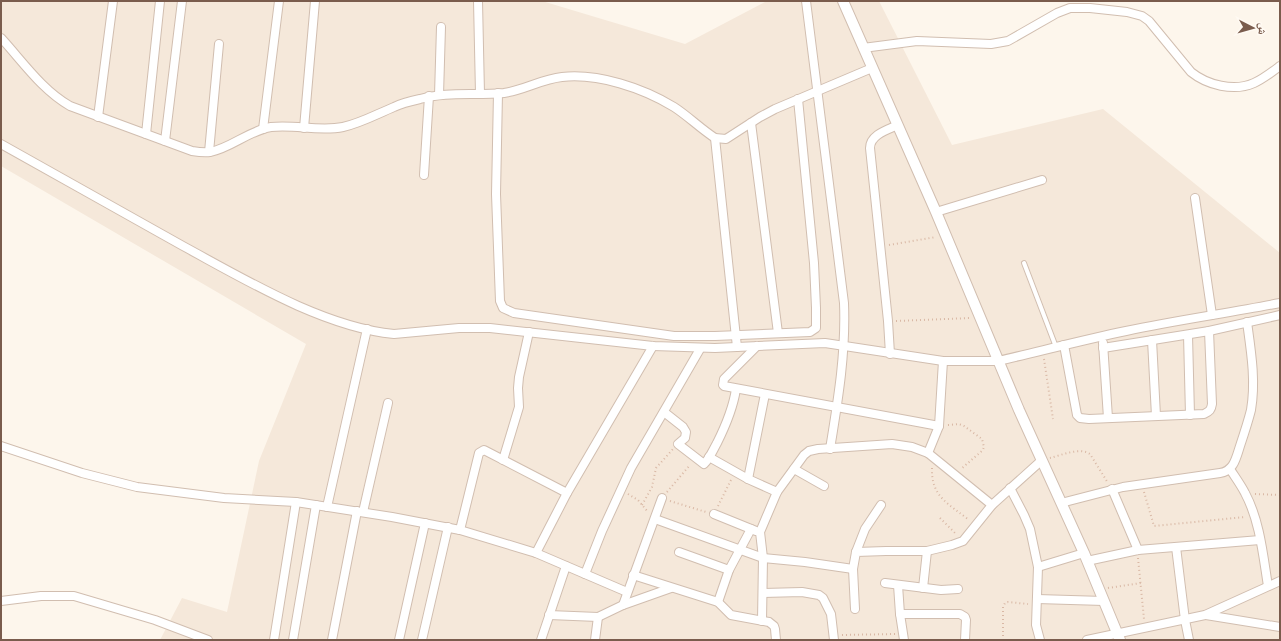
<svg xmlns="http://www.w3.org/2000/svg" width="1281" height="641" font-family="'Exo 2','Noto Naskh Arabic',sans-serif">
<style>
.residential{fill:#f5e8da}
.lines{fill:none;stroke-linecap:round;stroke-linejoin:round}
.service-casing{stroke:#d1beb0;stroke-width:6}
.minor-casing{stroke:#d1beb0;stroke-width:10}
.tertiary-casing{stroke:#d1beb0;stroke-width:12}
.path{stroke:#d9b8a5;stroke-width:2;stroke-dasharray:1 3;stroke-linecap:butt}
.service{stroke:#fff;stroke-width:4}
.minor{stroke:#fff;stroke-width:8}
.tertiary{stroke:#fff;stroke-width:10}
</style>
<rect width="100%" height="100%" fill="#fdf6ec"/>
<polygon class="residential" points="1,1 542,1 685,44 767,1 879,1 952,145 1103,109 1280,253 1280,640 160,640 182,598 227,612 259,461 306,344 1,166"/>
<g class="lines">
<defs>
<polyline id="service" points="1024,263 1056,347"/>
<g id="minor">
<polyline points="478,1 480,94"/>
<path d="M 806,1 L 844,303 C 846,353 838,400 830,449"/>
<path d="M 1,38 C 23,62 42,90 70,106 L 192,151 C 198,152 204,153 210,152 C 231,148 248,131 271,127 C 295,124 319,132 343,127 C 361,123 377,114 394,107 C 402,103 411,101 420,99 C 447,91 476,96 504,93 C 524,90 542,79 562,77 C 598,73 643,88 674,107 C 688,116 701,129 715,138 L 726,139 L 760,117 L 775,109 L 872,68"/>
<path d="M 863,48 L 917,41 L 991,44 L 1008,41 L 1057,13 L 1070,8 L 1090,8 L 1127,12 L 1142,16 L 1149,21 L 1191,72 C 1207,85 1234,92 1254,83 C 1263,79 1272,72 1280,66"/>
<polyline points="498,93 496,194 500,301 503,308 514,313 674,336 715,336 810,332 816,328 816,308 814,263 798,99"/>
<polyline points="439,95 441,27"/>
<polyline points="98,117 113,1"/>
<polyline points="751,123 778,333"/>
<polyline points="304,128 315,1"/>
<polyline points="263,129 279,1"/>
<polyline points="146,134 160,1"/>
<polyline points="715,138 737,347"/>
<polyline points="165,141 182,1"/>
<path d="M 1,144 C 62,178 122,212 183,246 C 244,279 323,327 394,334 L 459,328 L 490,328 L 653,346 L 715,348 L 825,343 L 943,361 L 998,361 C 1041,351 1083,340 1126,331 C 1177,320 1229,313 1280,303"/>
<polyline points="209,152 219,44"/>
<polyline points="424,175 429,96"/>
<polyline points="1195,198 1212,315"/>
<polyline points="936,212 1042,180"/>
<polyline points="1188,335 1190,415"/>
<polyline points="1152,340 1156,416"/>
<polyline points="1103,343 1108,418"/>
<path d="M 1064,345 L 1077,415 L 1080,418 L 1089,419 L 1204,414 C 1210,411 1211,410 1212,404 L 1209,331"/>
<polyline points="757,346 724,379 723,385 724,386 939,426"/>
<polyline points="1103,348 1209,331 1280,315"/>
<path d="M 890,354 L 888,321 L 870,148 C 870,135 887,130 898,125"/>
<path d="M 664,412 L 683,427 L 686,432 L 685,438 L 678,444 L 704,464 C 710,458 713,450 717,443 C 726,425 733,409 736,389"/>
<polyline points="1,446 82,473 137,487 224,498 296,502 392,517 460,530 536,553 627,592"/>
<polyline points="928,453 939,426 943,361"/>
<polyline points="709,457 748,479 777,492"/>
<polyline points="503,460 519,407 518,388 519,377 529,332"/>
<polyline points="794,469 824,486"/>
<path d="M 1230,469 C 1235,477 1241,485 1245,493 C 1260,521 1263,555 1268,586"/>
<polyline points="748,479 765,394"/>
<polyline points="1010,488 1024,515 1030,529 1038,567 1036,625 1040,640"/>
<polyline points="1112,489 1138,550"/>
<path d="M 1061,503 L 1123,487 L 1220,473 C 1234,471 1236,458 1240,446 C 1244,434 1248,422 1251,410 C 1256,381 1251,351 1247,322"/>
<polyline points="327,507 367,329"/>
<polyline points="363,512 388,403"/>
<polyline points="714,514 756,531"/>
<polyline points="655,519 763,558 805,562 853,569"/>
<polyline points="460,530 479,453 484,450 567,493"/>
<polyline points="1176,547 1185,620 1189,640"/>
<polyline points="679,552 729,570"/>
<polyline points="856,552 865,529 881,505"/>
<polyline points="536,553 567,493 653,346"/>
<polyline points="1087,561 1138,550 1260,540"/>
<polyline points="1038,567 1084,553"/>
<polyline points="585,574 602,531 631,468 700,349"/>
<polyline points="633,575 718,602 731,615 769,622 774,626 775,629 776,640"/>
<polyline points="885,583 941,590 958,589"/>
<polyline points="898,585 900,614 904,640"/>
<polyline points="923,588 927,551"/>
<polyline points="763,593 802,592 819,595 823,598 831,614 834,640"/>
<polyline points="1037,599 1104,601"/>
<polyline points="1,601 41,596 74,596 155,620 208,640"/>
<polyline points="718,602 729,570 751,529"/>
<polyline points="623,605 671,588"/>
<polyline points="855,609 853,569 856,552 886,551 927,551 952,545 963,541 992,505 1042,460"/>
<polyline points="900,614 960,614 965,617 966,620 965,640"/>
<polyline points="549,615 598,617 623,605 662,498"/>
<polyline points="1206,615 1280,627"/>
<polyline points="762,621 763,558 760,532 777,492 804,455 809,451 818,449 892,444 912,447 928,453 992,505"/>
<polyline points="274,640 296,502"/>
<polyline points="293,640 316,505"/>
<polyline points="332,640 357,511"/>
<polyline points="399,640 425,523"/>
<polyline points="422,640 448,527"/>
<polyline points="541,640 566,566"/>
<polyline points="595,640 598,617"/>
<polyline points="1087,640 1205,615 1280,581"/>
</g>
<polyline id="tertiary" points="843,1 936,212 1019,410 1084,553 1120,640"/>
</defs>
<use href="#service" class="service-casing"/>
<use href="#minor" class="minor-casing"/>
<use href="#tertiary" class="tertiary-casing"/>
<g class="path">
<polyline points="889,245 936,237"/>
<polyline points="896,321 971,318"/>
<polyline points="1044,359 1053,419"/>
<polyline points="948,425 959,424 964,426 982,439 984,447 983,450 961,469"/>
<path d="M 1050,458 C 1062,455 1080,447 1090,454 L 1108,483"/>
<path d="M 932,468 C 931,497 949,504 969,520"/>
<polyline points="667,492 690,465"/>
<polyline points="1144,492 1154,526 1245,517"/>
<polyline points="628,494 638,500 648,512"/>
<polyline points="1255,494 1280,495"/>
<polyline points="670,501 706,512"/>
<polyline points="642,505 652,487 656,468 673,449"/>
<polyline points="718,506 731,480"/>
<polyline points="940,518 956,534"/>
<polyline points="1138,558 1144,619"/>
<polyline points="1108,588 1141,583"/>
<polyline points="842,635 895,634"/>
<polyline points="1003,640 1003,607 1005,603 1008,602 1028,604"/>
</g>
<use href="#service" class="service"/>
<use href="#minor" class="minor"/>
<use href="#tertiary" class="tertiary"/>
</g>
<rect width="1281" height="641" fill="none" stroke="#7a5c4d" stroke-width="4"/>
<g transform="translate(1253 28) rotate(96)" stroke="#fffaf3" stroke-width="3" paint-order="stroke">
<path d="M0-3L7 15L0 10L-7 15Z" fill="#7a5c4d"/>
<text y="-6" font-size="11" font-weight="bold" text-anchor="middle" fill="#7a5c4d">ش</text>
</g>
</svg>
